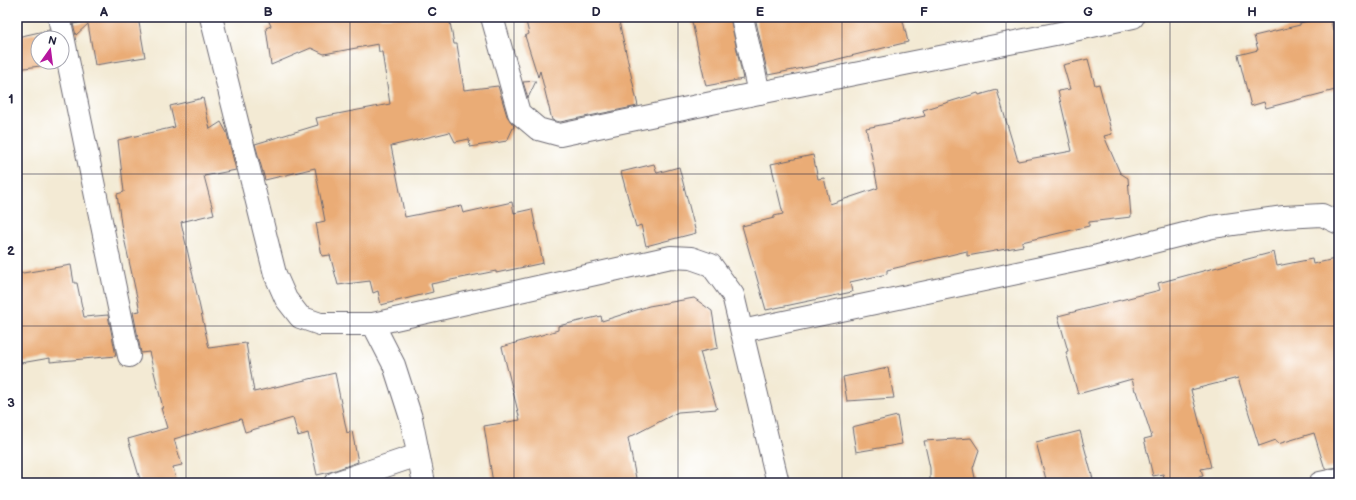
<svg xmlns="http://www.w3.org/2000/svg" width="1356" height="500" font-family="'Balsamiq Sans',sans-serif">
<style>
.building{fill:#eaac76}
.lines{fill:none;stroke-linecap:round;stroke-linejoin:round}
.minor-casing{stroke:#6b6871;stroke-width:24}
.minor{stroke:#fff;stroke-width:22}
.grid{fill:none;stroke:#22223b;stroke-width:1;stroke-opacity:0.55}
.neatline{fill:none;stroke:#22223b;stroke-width:1.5}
.grid-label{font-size:13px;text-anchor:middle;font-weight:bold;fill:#22223b}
</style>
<rect width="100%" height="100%" fill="#fff"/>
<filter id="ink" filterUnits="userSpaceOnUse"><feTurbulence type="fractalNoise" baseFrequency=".025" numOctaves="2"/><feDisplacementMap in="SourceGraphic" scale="8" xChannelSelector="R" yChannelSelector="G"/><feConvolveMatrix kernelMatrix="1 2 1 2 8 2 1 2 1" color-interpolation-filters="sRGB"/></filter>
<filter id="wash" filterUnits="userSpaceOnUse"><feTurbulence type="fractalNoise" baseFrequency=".012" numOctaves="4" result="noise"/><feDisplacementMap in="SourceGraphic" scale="16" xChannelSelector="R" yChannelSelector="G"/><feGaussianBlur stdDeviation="0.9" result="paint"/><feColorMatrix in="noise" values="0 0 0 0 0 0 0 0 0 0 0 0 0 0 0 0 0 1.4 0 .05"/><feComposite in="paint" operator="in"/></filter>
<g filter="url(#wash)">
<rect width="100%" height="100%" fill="#f3ead4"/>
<g id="blocks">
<g class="building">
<polygon points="87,17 138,17 145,57 95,65 88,24 76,35 73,24 88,21"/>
<polygon points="267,17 449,17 454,44 457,44 464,90 498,86 507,116 514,126 507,141 470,147 469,139 455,142 450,132 391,146 405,217 461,206 463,213 512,202 514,213 532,209 543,263 496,273 496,271 431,284 433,292 381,305 378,291 373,293 370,281 338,285 330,255 322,256 316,223 325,221 315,168 265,180 255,144 318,125 316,118 390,104 382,52 379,52 378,44 324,54 311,48 271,65 266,28 271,26"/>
<polygon points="525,17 618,17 638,106 560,122 552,120 540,71 538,77 525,36 529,34"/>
<polygon points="691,17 730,17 743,79 706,86"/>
<polygon points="755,17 902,17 908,42 818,64 818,65 768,75"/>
<polygon points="1324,17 1330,17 1333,30 1339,29 1339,89 1266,108 1264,102 1251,106 1238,55 1258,50 1254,36 1300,25 1300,23"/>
<polygon points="49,30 51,38 38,38 38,62 45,62 40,66 17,69 17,37"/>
<polygon points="1088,59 1095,85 1099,84 1112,134 1104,136 1120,173 1128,178 1131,217 1089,222 1089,226 1022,242 1023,246 967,256 967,251 887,270 887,274 850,282 852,292 766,310 742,226 774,218 774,216 783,214 771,164 813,155 818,179 824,178 830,204 878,188 866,128 925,116 923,110 978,93 979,95 997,90 1018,161 1072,151 1058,91 1070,89 1063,65"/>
<polygon points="536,81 528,98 523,82"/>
<polygon points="203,98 210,129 221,122 227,133 236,170 204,176 214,214 181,222 209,348 246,343 254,392 335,373 347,433 352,431 358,462 330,472 317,475 308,433 298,436 293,418 245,432 241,419 174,439 182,465 173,467 177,483 141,483 128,439 167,428 161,408 163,408 149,352 141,353 133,312 140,311 121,224 117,194 124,192 118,140 175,127 170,106"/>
<polygon points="654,164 657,173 679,167 696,233 646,246 641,225 636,227 621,172"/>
<polygon points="1274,252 1277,266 1312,259 1313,264 1339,258 1339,467 1325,469 1314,433 1278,444 1276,440 1259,446 1238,378 1191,390 1211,467 1201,469 1203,476 1177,483 1166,483 1163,474 1153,476 1144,439 1152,437 1137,391 1135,391 1132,379 1078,394 1066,352 1068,351 1058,316 1160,290 1158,283"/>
<polygon points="71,265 74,283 77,283 84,317 108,315 116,356 50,362 50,358 21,363 20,359 17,359 17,274"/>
<polygon points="694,298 712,311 718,348 700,352 717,409 678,412 628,438 637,483 493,483 484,426 520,420 502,347 558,330 558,326 601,316 602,321 649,306"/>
<polygon points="888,368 894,398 847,401 843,377"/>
<polygon points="897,416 902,444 856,452 852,427"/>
<polygon points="1080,431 1094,483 1047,483 1036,442"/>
<polygon points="971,438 979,450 973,468 976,483 930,483 930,468 924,441"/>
</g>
</g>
</g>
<g filter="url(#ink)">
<use href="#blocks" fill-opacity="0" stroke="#6b6871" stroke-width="1"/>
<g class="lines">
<defs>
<g id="minor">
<polyline points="59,17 129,356"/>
<polyline points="211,17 275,274 286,299 300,317 320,324 373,324 671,257 691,258 711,265 733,295 778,483"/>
<polyline points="492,17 519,113 538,129 560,135 759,93 1065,32 1133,17"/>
<polyline points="742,17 759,93"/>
<polyline points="373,324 394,365 411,418 424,483"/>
<polyline points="742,331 1098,256 1212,227 1284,217 1322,215 1339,223"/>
<polyline points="335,483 418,455"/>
<polyline points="1320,483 1339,479"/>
</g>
</defs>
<use href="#minor" class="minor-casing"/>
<use href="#minor" class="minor"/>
</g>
</g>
<path class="grid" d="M 186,17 L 186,483M 350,17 L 350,483M 514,17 L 514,483M 678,17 L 678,483M 842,17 L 842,483M 1006,17 L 1006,483M 1170,17 L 1170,483M 17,174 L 1339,174M 17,326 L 1339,326"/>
<rect width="1356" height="500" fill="none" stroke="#fff" stroke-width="44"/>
<g transform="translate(50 50) rotate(14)"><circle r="19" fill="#ffffff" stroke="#a7a7b1"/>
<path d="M0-3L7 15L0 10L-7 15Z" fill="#b5179e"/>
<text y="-6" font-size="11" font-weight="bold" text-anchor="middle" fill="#22223b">N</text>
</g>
<rect x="22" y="22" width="1312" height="456" class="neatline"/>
<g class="grid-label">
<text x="104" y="16">A</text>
<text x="268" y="16">B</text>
<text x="432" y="16">C</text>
<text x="596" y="16">D</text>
<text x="760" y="16">E</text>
<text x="924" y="16">F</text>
<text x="1088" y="16">G</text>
<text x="1252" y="16">H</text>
<text x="11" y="103">1</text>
<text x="11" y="255">2</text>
<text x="11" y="407">3</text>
</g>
</svg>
